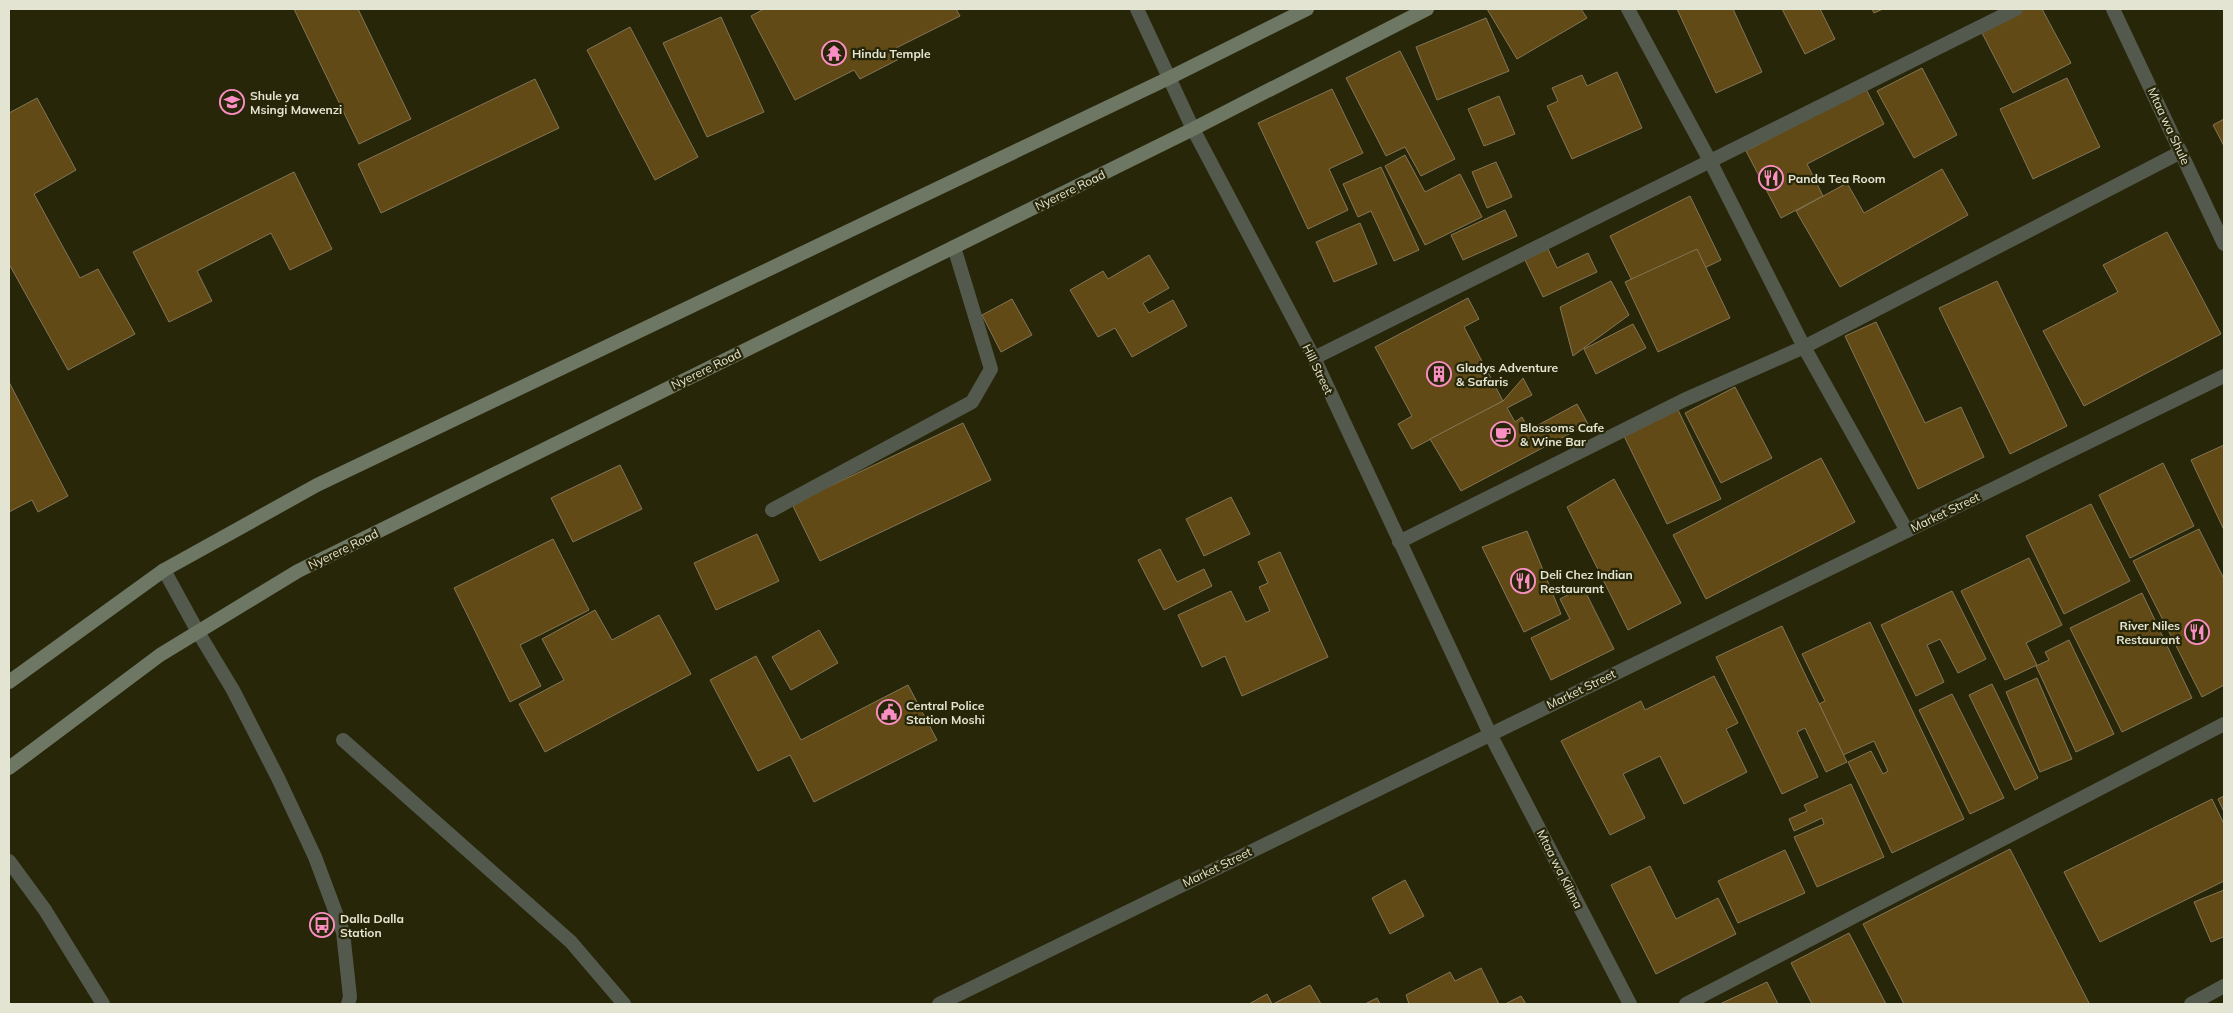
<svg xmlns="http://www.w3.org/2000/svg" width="2233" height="1013" font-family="Mulish,sans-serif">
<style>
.building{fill:#614a16;stroke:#847558}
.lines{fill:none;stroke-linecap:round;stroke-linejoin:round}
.service{stroke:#53594d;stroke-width:14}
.minor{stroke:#53594d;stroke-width:14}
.tertiary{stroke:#53594d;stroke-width:14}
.secondary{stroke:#6d7764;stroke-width:14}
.labels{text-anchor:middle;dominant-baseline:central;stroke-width:4.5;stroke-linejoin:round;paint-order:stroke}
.poi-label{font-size:12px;font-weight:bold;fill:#e4e4d3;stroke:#272608;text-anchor:start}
.street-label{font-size:12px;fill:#e4e4d3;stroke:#272608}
</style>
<rect width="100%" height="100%" fill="#272608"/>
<g class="building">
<polygon points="294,9 358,9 411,119 359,144"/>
<polygon points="764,9 956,9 960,16 896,48 901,58 860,79 854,70 795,100 751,16"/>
<polygon points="1487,9 1581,9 1587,18 1517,59"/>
<polygon points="1677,9 1733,9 1762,72 1716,93"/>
<polygon points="1782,9 1820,9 1835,39 1805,54"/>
<polygon points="1872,9 1883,9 1874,13"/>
<polygon points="2022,9 2042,9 2071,63 2013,93 1981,31"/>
<polygon points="721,17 764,112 707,137 663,43"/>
<polygon points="1486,18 1509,71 1437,100 1416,47"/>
<polygon points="630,27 698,157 655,180 587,50"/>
<polygon points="1400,51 1455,159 1421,176 1405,147 1386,156 1346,78"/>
<polygon points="1922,68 1957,135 1914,158 1877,91"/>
<polygon points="1617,72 1642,128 1572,159 1547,106 1558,101 1552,88 1582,75 1587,86"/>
<polygon points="2067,78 2100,147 2033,179 2000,109"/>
<polygon points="535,79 559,128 381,213 358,164"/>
<polygon points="1332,89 1363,153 1329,169 1348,210 1308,229 1258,123"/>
<polygon points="1866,89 1884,124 1807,164 1823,196 1781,218 1746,151"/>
<polygon points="1499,96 1515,134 1484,146 1468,109"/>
<polygon points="37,98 76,170 34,194 80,278 98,269 135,334 68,370 9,264 9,113"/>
<polygon points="2224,119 2224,146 2213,125"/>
<polygon points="1405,155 1425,192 1460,174 1482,217 1425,245 1385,166"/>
<polygon points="1496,162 1512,197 1487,208 1472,172"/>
<polygon points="1381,167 1419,250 1394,261 1371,211 1358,217 1343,184"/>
<polygon points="1942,169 1968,215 1840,287 1796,211 1847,183 1864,213"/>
<polygon points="294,172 332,249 290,270 271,233 197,271 212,301 169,322 133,252"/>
<polygon points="1690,196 1721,260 1641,299 1610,236"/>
<polygon points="1505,210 1517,236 1463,260 1451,235"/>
<polygon points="1360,223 1377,264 1334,282 1316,242"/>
<polygon points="2167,232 2221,334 2084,406 2043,331 2118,292 2103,265"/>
<polygon points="1548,249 1557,268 1588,253 1597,272 1543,297 1525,260"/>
<polygon points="1697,249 1730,318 1658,352 1625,282"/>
<polygon points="1149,255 1169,288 1143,303 1149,313 1173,300 1187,326 1132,357 1115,328 1098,337 1070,290 1103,271 1108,279"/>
<polygon points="1611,281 1629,315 1573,356 1560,307"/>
<polygon points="1997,281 2067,426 2010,454 1939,308"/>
<polygon points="1468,298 1479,319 1464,327 1503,401 1412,449 1398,424 1412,416 1375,347"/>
<polygon points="1012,299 1032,335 1001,352 982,315"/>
<polygon points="1876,322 1925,423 1961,407 1984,457 1918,489 1845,336"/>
<polygon points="1633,324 1646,348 1596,374 1584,349"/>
<polygon points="1523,378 1532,395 1507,408 1515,422 1522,417 1529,430 1577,404 1588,424 1461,491 1430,439 1503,401"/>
<polygon points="9,382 68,496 38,512 32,500 9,512"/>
<polygon points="1735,387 1772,458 1721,483 1685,413"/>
<polygon points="1678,410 1721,499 1667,524 1624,436"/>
<polygon points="963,423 991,480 820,561 792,504"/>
<polygon points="2224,445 2224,530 2191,460"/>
<polygon points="1821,458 1855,522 1706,599 1673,535"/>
<polygon points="2163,463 2194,526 2130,558 2099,495"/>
<polygon points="620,465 642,509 573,542 551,498"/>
<polygon points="1614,479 1681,603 1628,630 1567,507"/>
<polygon points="1231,497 1250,534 1204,556 1186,519"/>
<polygon points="2091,504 2130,581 2064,614 2026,536"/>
<polygon points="2199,529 2224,579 2224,685 2202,697 2133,561"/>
<polygon points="1527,531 1561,614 1524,632 1482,547"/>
<polygon points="757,534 779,581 716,610 694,563"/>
<polygon points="553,539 589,610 520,645 541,686 510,702 454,588"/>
<polygon points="1160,549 1177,582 1204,569 1212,586 1164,610 1138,560"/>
<polygon points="1280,552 1328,657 1242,696 1225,656 1202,667 1178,615 1231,591 1246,622 1270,611 1259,587 1268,583 1258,562"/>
<polygon points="2029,558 2062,625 2026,643 2037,665 2005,680 1961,591"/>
<polygon points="1583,587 1614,649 1551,680 1531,638 1570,619 1560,599"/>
<polygon points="1952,591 1986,659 1958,673 1940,639 1927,645 1944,682 1916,696 1881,625"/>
<polygon points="2142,593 2192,698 2122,732 2070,628"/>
<polygon points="595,610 612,640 659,615 691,674 545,752 519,704 564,680 542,639"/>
<polygon points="1870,622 1964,819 1892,853 1848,762 1871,751 1883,774 1888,771 1874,741 1843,755 1819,704 1825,701 1802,654"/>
<polygon points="1782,626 1847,762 1826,772 1805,728 1797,732 1818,777 1782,794 1716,657"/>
<polygon points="819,630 838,663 791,690 772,657"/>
<polygon points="2069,640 2114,734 2076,752 2036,666 2049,660 2045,652"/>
<polygon points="756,656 801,740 908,685 937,740 814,802 790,755 758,771 710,680"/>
<polygon points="1714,676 1738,723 1726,729 1747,772 1684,804 1660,756 1623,774 1645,818 1610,835 1561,741 1641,701 1645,710"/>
<polygon points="2037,678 2072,759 2040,772 2006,692"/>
<polygon points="1992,684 2038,778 2015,790 1969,695"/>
<polygon points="1952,694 2004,798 1970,814 1919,710"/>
<polygon points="1851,784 1884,857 1817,887 1794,837 1824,824 1822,818 1794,831 1789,819 1807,811 1804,805"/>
<polygon points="2224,796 2224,812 2218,799"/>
<polygon points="2212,799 2224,824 2224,881 2100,942 2064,872"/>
<polygon points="2010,849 2089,1003 2086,1004 1904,1004 1863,924"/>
<polygon points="1785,850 1805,893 1738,923 1718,881"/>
<polygon points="1650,866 1676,919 1718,898 1736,934 1656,974 1611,885"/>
<polygon points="1405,880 1424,916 1390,934 1372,898"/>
<polygon points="2224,890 2224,939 2223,937 2211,942 2194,902"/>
<polygon points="1849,933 1886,1004 1812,1004 1791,963"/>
<polygon points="1481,968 1499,1004 1409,1004 1406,995 1450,972 1455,981"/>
<polygon points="1767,982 1778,1004 1720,1004"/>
<polygon points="1310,985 1321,1004 1273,1004"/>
<polygon points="1267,994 1272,1004 1249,1004"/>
<polygon points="1521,996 1526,1004 1505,1004"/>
<polygon points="1377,998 1380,1004 1365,1004"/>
</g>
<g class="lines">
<g class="service">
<polyline points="772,510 972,402 991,369 954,247"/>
<polyline points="164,570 198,632 233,690 278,778 315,857 343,932 350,997 348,1004"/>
<polyline points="343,740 571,942 624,1004"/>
<polyline points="9,861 45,910 103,1004"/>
</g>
<g class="minor">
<polyline points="1137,9 1193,129 1314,358 1490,734 1630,1004"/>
<polyline points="1628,9 1709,159 1804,347 1907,531"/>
<polyline points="2113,9 2224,244"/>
<path d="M 1314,358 C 1548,243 1781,124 2016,9"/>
<polyline points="1399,542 1684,400 1804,347 2181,152"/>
<polyline points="1686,1004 2224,724"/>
<polyline points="2191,1004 2224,986"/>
</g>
<polyline class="tertiary" points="939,1004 2224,376"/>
<g class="secondary">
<polyline points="9,682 164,570 317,485 1169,78 1307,9"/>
<polyline points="9,768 160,655 298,571 1193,129 1427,9"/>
</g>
</g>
<defs>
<symbol id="temple-ring" viewBox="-11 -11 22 22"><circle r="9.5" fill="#272608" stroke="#fb8fc4" stroke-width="1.5"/><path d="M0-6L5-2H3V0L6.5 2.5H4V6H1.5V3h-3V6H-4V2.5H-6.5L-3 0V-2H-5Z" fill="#fb8fc4"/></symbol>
<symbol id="school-ring" viewBox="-11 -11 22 22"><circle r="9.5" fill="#272608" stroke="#fb8fc4" stroke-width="1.5"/><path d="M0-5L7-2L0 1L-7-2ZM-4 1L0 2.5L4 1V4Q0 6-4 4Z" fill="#fb8fc4"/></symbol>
<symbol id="restaurant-ring" viewBox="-11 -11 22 22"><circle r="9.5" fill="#272608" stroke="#fb8fc4" stroke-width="1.5"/><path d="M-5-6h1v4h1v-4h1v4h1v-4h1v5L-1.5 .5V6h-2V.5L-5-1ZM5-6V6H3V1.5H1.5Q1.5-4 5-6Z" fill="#fb8fc4"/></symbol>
<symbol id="building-ring" viewBox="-11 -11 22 22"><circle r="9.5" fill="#272608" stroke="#fb8fc4" stroke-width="1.5"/><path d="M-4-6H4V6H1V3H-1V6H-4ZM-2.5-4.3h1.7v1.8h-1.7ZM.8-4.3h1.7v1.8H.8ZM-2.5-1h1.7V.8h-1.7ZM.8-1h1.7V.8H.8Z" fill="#fb8fc4"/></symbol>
<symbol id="cafe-ring" viewBox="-11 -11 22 22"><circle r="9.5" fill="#272608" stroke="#fb8fc4" stroke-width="1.5"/><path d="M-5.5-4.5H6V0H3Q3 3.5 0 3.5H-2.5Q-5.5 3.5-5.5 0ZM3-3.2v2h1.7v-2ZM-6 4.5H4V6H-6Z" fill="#fb8fc4"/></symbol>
<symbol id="civic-ring" viewBox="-11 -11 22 22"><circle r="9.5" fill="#272608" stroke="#fb8fc4" stroke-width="1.5"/><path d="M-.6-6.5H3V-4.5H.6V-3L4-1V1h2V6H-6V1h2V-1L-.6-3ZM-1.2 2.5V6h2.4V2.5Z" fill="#fb8fc4"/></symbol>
<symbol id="bus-ring" viewBox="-11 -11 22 22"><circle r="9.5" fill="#272608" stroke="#fb8fc4" stroke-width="1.5"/><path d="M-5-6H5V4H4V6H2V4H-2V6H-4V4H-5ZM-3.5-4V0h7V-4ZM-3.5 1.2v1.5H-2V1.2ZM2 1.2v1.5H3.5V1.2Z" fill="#fb8fc4"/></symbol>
</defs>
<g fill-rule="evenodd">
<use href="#temple-ring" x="820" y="39" width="28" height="28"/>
<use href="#school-ring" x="218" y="88" width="28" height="28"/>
<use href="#restaurant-ring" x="1757" y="164" width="28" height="28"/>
<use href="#building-ring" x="1425" y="360" width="28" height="28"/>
<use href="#cafe-ring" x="1489" y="420" width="28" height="28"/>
<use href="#restaurant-ring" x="1509" y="567" width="28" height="28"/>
<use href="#restaurant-ring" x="2183" y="618" width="28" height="28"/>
<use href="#civic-ring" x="875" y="698" width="28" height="28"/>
<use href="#bus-ring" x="308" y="911" width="28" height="28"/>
</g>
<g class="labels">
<g class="poi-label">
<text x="852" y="53">Hindu Temple</text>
<text x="250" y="95">Shule ya<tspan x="250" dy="14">Msingi Mawenzi</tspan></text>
<text x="1788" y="178">Panda Tea Room</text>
<text x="1456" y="367">Gladys Adventure<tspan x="1456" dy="14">&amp; Safaris</tspan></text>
<text x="1520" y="427">Blossoms Cafe<tspan x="1520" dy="14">&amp; Wine Bar</tspan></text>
<text x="1540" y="574">Deli Chez Indian<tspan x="1540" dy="14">Restaurant</tspan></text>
<text x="2180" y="625" text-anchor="end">River Niles<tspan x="2180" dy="14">Restaurant</tspan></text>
<text x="906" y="705">Central Police<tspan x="906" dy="14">Station Moshi</tspan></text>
<text x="340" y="918">Dalla Dalla<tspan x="340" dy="14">Station</tspan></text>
</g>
<g class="street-label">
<text transform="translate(2169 126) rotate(65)">Mtaa wa Shule</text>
<text transform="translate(1070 190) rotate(-26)">Nyerere Road</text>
<text transform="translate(706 369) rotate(-26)">Nyerere Road</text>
<text transform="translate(1318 369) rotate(64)">Hill Street</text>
<text transform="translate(1945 512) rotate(-26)">Market Street</text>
<text transform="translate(343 549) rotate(-26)">Nyerere Road</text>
<text transform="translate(1581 689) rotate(-26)">Market Street</text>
<text transform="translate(1217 867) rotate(-26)">Market Street</text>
<text transform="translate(1560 869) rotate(63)">Mtaa wa Kilima</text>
</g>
</g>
<rect width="2233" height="1013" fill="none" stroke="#e4e4d3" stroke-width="20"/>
</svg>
